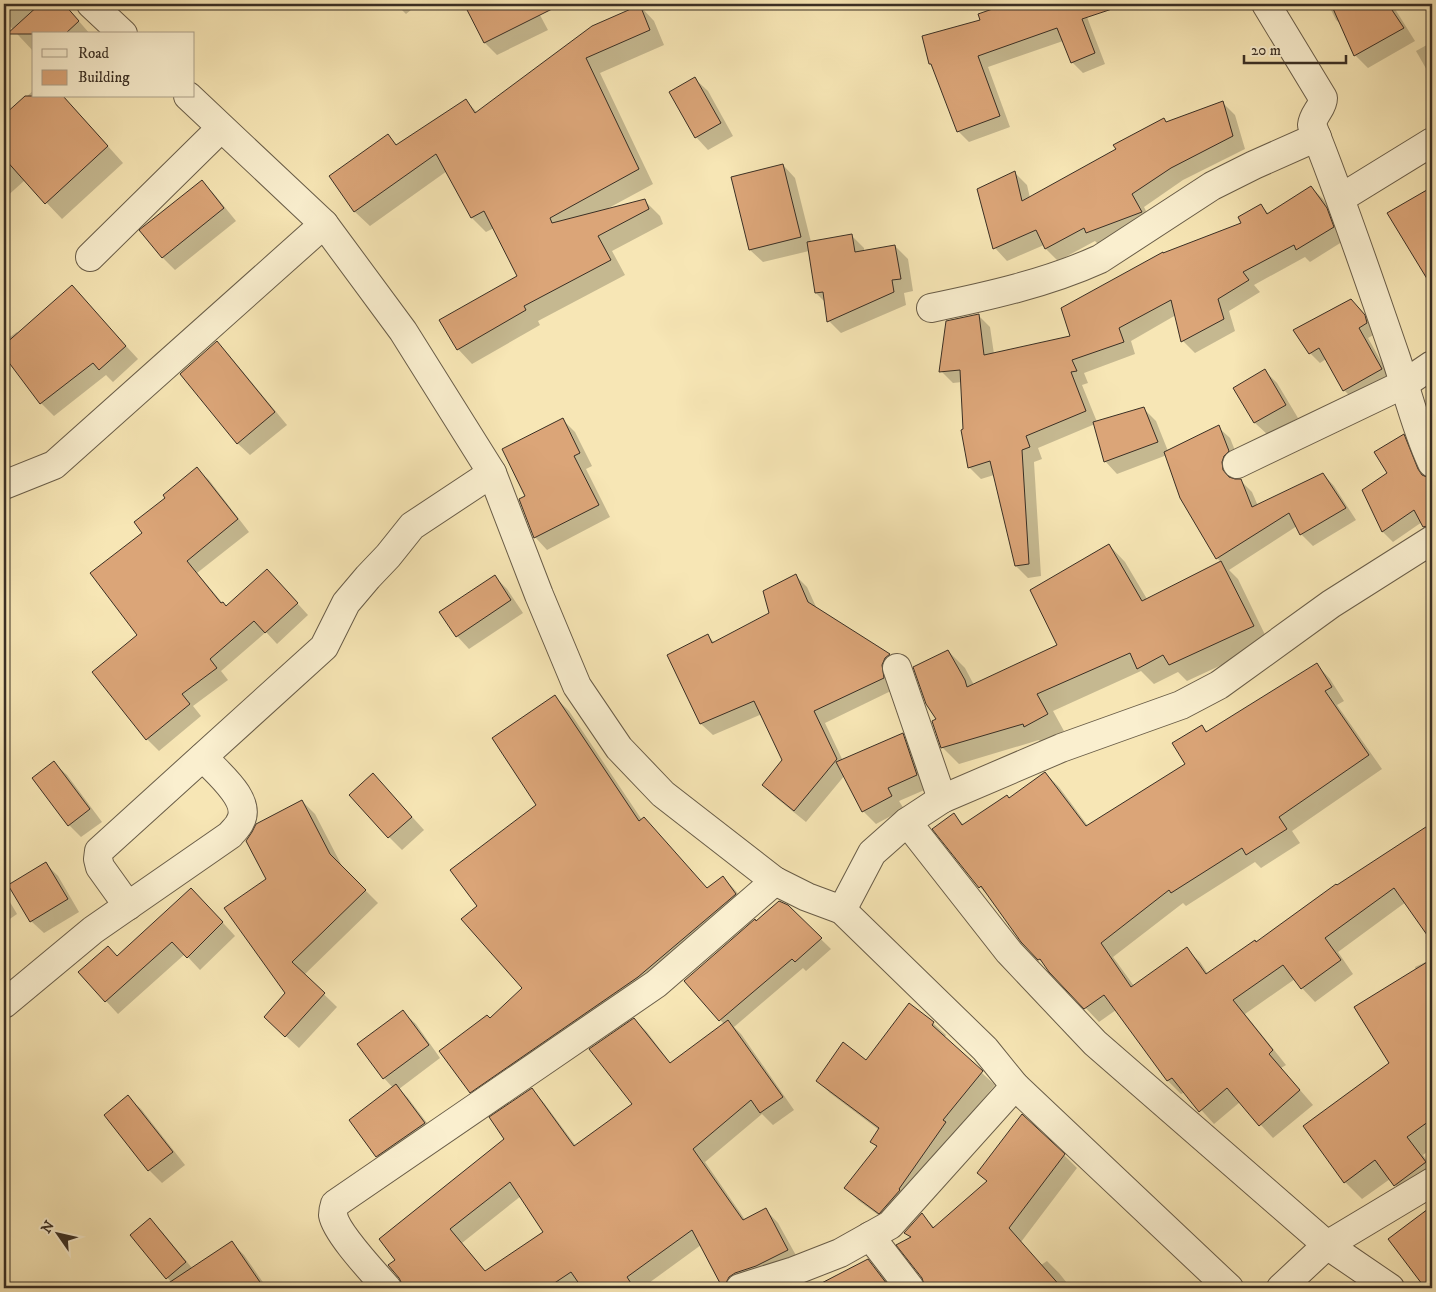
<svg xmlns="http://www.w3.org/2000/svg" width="1436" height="1292" font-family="'IM FELL DW Pica',serif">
<rect width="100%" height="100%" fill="#f7e6b5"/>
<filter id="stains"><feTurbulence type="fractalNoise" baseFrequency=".004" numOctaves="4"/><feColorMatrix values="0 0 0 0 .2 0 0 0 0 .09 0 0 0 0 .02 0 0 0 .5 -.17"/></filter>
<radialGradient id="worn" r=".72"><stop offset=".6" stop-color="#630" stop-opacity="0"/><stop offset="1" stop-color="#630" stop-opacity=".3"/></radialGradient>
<g fill="#0003" fill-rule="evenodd">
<path d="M4,4H64L90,34H34V52L6,22L4,23Z"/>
<path d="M396,4H418L406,14Z"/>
<path d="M466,4H534L548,30L497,55L485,43Z"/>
<path d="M984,4H1082L1105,64L1083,73L1072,62L1063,41L988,67L1010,127L969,142L958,131L934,67L930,63L981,21L987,12Z"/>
<path d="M1328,4H1404L1395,9L1415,41L1368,68L1355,55L1343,26L1336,20Z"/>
<path d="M640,6L654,21L664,45L600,73L653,184L605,210L645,201L660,216L663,224L612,251L625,275L538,321L540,325L472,364L458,349L519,276L494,228L486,232L472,218L447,171L370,226L355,212L331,177L388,136L398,146L466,101L477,112Z"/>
<path d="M1432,42V79L1416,51Z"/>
<path d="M695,79L708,91L733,136L708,150L696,137Z"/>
<path d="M34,90V96H63L123,163L62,219L25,180L4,199V117Z"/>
<path d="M1222,102L1235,115L1245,149L1183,180L1144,207L1153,225L1099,245L1095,241L1058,261L1046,249L1044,245L1007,261L995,248L1015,173L1027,185L1030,198L1166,123Z"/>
<path d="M783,165L795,178L811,242L851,235L864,248V251L895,246L908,259L913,291L904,293L906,305L841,333L829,321L826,303L816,293L809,251L763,262L750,250Z"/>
<path d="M202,182L214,194L236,221L175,270L163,258L141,231Z"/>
<path d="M1311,187L1323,199L1339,222L1345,240L1310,262L1305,257L1254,285L1260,292L1229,311L1235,331L1195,353L1183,341L1176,315L1131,341L1135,354L1084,373L1088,383L1082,385L1097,422L1144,409L1156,421L1168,451L1218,427L1230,438L1240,463L1233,475V480H1240L1252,492L1258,506L1323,474L1334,486L1356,520L1313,546L1301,534L1297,526L1229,570L1238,579L1269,643L1187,681L1178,672L1154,684L1141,671L1053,711L1064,731L1041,743L1039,740L959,764L942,747L938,720L948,651L965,668L974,685L1059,646L1109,545L1125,562L1147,599L1221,562L1217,558L1181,497L1167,455L1117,474L1105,461L1095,424L1038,448L1042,459L1034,462L1041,576L1028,578L1016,566L994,475L981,479L969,467L965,430L962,382L953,383L941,371L978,315L990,327L994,354L1072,337L1242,223L1261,206L1269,214Z"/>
<path d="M1425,192L1432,199V282L1425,272Z"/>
<path d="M72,287L138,359L113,382L106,375L54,416L41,403L4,354V341L17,332L19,334Z"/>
<path d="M1351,300L1374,327L1377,333L1368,338L1391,379L1354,400L1344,390L1326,359L1320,363L1310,353Z"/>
<path d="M217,342L229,355L287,425L250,455L237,443Z"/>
<path d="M1265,371L1277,383L1298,418L1268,435L1255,423L1235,388Z"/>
<path d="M562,419L575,432L592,466L586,469L610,517L547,550L535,537L527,496Z"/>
<path d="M1403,436L1414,446L1427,478L1432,481V534L1424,526L1422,522L1393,542L1383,532L1364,490L1388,473Z"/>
<path d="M197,469L209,480L249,532L197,573L226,607L278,582L308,615L277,644L266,632L221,671L228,680L193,706L201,716L159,751L147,739L139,636L144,533L167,498Z"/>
<path d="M494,576L507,589L523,613L469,649L457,636Z"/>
<path d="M796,576L807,587L817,609L890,655L901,667L895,689L825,723L843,761L903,735L915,747L929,788L899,801L904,809L876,824L863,811L845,775L806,822L775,797L763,785L784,761L762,714L713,735L701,724L668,656L708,636L715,643L771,614Z"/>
<path d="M1317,665L1330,679L1344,701L1337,705L1382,769L1292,831L1300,843L1261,868L1255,862L1186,906L1183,903L1113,957L1134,986L1186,949L1200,962L1208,974L1256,944L1424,830L1432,839V939L1406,902L1338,952L1353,974L1315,1002L1302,988L1295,979L1245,1014L1286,1065L1281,1068L1313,1105L1273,1138L1240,1102L1214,1124L1185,1092L1181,1094L1168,1081L1116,1010L1099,1022L1022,941L993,901L980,887L934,829L954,815L964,825L1010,800L1045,773L1059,787L1088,826L1186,764L1201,726L1208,732Z"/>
<path d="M555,697L569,711L642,820L707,889L723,877L736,891L749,908L485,1106L471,1092L490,1019L524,988L479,907L538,805Z"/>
<path d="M54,763L67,775L102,822L81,837L69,825Z"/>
<path d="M386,788L424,830L402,850L389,837Z"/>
<path d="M302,801L315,814L343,868L378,903L304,975L337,1007L299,1048L278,1029L287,993L267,879Z"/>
<path d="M46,864L58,876L79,912L44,933L31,921Z"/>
<path d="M4,892L17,914L4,923Z"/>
<path d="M204,902L235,936L200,970L185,954L118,1014L106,1001L118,957Z"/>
<path d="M787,906L831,949L806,971L803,968L734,1027L741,1034L794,1110L773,1125L762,1114L705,1162L746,1221L766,1210L778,1223L803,1268L744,1288H724L701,1245L642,1288H584L582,1286L578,1288H403L397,1260L506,1139L531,1090L544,1103L576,1146L633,1104L634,1019L647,1032L671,1064L724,1024L685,981L756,922ZM521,1196L545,1232L486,1272L462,1243Z"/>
<path d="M1432,959V1031L1388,1052L1416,970L1415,967Z"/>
<path d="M403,1012L416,1024L440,1058L399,1089L408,1098L437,1136L389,1169L377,1156L393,1088L384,1078Z"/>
<path d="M933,1023L946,1035L944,1038L995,1085L955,1133L892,1225L859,1201L846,1188L877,1147L871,1141L879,1130L830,1093L817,1080L867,1062Z"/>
<path d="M1423,1070L1432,1084V1148L1423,1155L1432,1167V1188L1412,1203L1390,1179L1362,1199L1345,1182Z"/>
<path d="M128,1097L141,1109L185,1165L162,1183L149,1170L106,1115Z"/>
<path d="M1064,1155L1077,1168L1021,1242L1041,1265L1047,1261L1059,1273L1071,1288H926L927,1285L912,1238L906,1233L922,1215L935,1228L988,1182L979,1173Z"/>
<path d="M1425,1212L1432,1219V1288H1427L1390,1239Z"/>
<path d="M150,1220L163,1233L192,1268L231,1242L244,1255L267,1288H176L132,1235Z"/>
<path d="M868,1261L881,1274L892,1288H815Z"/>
<path d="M805,1285L809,1288H794Z"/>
</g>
<g fill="#dba578" stroke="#3a2f24" fill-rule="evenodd">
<path d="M40,4H64L79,21L65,34H7Z"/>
<path d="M464,4H562L484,43Z"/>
<path d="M1007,4H1114L1115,8L1082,19L1095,53L1071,63L1057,28L978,56L1000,116L957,132L931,64H929L922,36L980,20L978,14Z"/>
<path d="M1331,4H1388L1404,28L1354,56Z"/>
<path d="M640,5L650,30L586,58L639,169L550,218L552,223L645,199L649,209L598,236L611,260L524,306L526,310L457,350L439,320L517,276L484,211L471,218L436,154L354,212L329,176L388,134L396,145L466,99L475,113L592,26Z"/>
<path d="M695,77L721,123L695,138L669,92Z"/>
<path d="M25,96H63L108,146L45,204L4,158V115Z"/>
<path d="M1223,101L1233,136L1171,168L1132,194L1142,212L1086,233L1084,228L1045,249L1036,230L993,249L977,189L1015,171L1022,201L1116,149L1113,145L1164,118L1166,122Z"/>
<path d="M783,164L801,237L749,250L731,177Z"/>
<path d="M202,180L224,208L162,258L139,230Z"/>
<path d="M1311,186L1327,208L1334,227L1296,250L1294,245L1243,272L1249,280L1218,299L1224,319L1181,342L1171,300L1119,328L1124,342L1072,360L1077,371L1071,372L1086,411L1026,436L1030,447L1022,450L1029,564L1015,566L990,461L968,468L961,430L963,429L960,370L939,372L946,321L979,314L984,355L1070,336L1061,308L1163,252V253L1241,223L1238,217L1261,204L1267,214Z"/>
<path d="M1432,187V287L1387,213Z"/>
<path d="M852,234L855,252L895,245L901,279L892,280L894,292L827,322L823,292L815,293L807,242Z"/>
<path d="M72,285L126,346L99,370L93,363L40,404L4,356V345Z"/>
<path d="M1351,299L1365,315L1367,323L1359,328L1382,369L1343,391L1319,348L1309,354L1293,330Z"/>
<path d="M217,341L275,412L237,444L180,374Z"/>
<path d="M1265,369L1286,405L1254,423L1233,388Z"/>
<path d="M1144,407L1158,442L1104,462L1093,422Z"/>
<path d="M563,418L580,453L574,456L599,505L534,538L519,499L525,496L502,449Z"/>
<path d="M1219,425L1229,451L1224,456L1222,462L1223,470L1229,477L1235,479H1241L1252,507L1323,473L1346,508L1300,535L1289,513L1216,559L1180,498L1164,452Z"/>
<path d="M1404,434L1418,469L1422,475L1429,478L1432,484V525L1423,527L1414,510L1382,532L1362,490L1387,473L1374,452Z"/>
<path d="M197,467L238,519L187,561L221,603L223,602L226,606L267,569L298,603L265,633L254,621L210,659L217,668L182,694L190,704L146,740L92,672L137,635L90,573L142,533L134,522L165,498L163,495Z"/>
<path d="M1109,544L1142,601L1221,561L1254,626L1169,665L1163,655L1137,669L1130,653L1037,694L1048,714L1024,727L1023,724L941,748L932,721L936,719L926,704L913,667L948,650L965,680L967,687L1057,645L1030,590Z"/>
<path d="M796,574L808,602L890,654L885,658L882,665L884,678L814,711L837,759L794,811L762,785L782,760L754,701L700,724L667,655L708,634L712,643L769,613L763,591Z"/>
<path d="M495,575L511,600L456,637L439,612Z"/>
<path d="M1317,663L1332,687L1325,691L1369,755L1279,817L1287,829L1246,855L1242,848L1171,893L1169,890L1101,943L1131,987L1187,947L1206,974L1255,940L1256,942L1336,884L1337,885L1432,823V942L1394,888L1325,938L1341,960L1301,989L1283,965L1233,1000L1273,1050L1269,1054L1300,1090L1259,1126L1227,1088L1199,1112L1172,1078L1167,1081L1104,995L1084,1009L1049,972L1040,959L1038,960L1021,942L981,886L979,888L932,829L954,813L962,825L1007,795L1009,798L1045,772L1086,826L1185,764L1172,743L1202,725L1206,732Z"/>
<path d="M555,695L639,821L644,817L707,888L723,876L736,894L638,977L470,1093L439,1051L487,1015L490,1018L522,988L461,919L477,906L450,870L536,805L492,738Z"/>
<path d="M903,733L917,775L888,788L892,796L862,812L836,762Z"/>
<path d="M54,761L90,809L68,826L32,778Z"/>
<path d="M373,773L412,817L388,838L349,795Z"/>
<path d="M302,800L330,854L366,890L292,962L325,993L285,1037L264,1017L285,993L224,908L266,879L246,841L252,832L256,824Z"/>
<path d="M46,862L68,899L30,922L8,885Z"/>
<path d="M191,888L223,922L187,958L172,942L105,1002L78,972L108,946L117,956Z"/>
<path d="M779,901L788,905L822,938L795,962L792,959L719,1021L684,981L755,919L756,921Z"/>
<path d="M1432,959V1119L1407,1137L1426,1162L1394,1186L1375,1160L1344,1183L1303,1126L1389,1063L1354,1007Z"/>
<path d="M909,1003L934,1022L932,1025L983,1071L943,1120L946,1122L899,1189L900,1190L879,1214L844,1188L877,1146L870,1142L879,1128L816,1081L843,1042L866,1060Z"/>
<path d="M403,1010L429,1045L383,1079L357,1044Z"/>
<path d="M634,1018L670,1063L728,1020L783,1097L760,1113L751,1100L693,1149L743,1220L766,1208L788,1250L756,1266L735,1273L729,1277L726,1283L721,1285L692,1230L627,1277L634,1288H582L571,1272L547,1288H402V1284L399,1278L388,1265L395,1260L379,1239L504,1139L489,1117L532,1088L574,1146L632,1104L589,1049ZM510,1182L543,1232L485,1271L450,1229Z"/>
<path d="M396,1084L425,1123L376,1157L349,1120Z"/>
<path d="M128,1095L173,1152L148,1171L104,1115Z"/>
<path d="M1022,1114L1065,1154L1009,1228L1062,1288H925L922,1278L896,1245L911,1237L904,1233L922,1213L933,1228L987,1181L977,1173Z"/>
<path d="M1432,1206V1288H1425L1388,1239Z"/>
<path d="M150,1218L186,1262L166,1279L130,1235Z"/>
<path d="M232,1241L264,1288H161Z"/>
<path d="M868,1259L890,1288H812Z"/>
</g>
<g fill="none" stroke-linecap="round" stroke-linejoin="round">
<defs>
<g id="minor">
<path d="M91,4L123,34"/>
<path d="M1266,4L1323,98C1323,108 1313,114 1312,125C1343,202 1369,280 1396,358C1408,394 1416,429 1432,463"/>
<path d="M188,96L324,224L403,331L492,473L539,595L577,686L619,748L663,794L775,881L807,897L842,910L985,1049L1015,1086L1229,1288"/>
<path d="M1341,198L1432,142"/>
<path d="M90,257L221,128"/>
<path d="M931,308C989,296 1047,283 1100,259L1212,186L1254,165L1317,137"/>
<path d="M1237,464L1404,384L1432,365"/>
<path d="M4,485L54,465L324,224"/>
<path d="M897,668L942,799"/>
<path d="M907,822L1009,952L1095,1043L1327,1245L1390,1288"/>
<path d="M128,906L100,867L98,859L99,851L324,647L346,603L368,577L388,556L412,526L492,473"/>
<path d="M842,910L872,853L907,822L942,799L1061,748L1181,705L1219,685L1331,604L1432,540"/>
<path d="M4,1004L93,930L230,835C233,831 238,827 240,822C253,800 216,772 203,757"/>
<path d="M870,1236L910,1288"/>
<path d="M387,1288C374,1273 336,1233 333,1215C333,1212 334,1207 335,1204L656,984L775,881"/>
<path d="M740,1288L794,1271L840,1253L890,1225L1015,1086"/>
<path d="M1281,1288L1327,1245L1432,1182"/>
</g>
</defs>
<use href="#minor" stroke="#695d48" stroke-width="30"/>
<use href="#minor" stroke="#faefcf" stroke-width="28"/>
</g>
<rect width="1436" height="1292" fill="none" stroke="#f7e6b5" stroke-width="20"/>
<rect x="5" y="5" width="1426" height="1282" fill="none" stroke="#3a2f24" stroke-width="2.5"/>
<rect x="10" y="10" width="1416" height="1272" fill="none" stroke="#3a2f24"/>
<rect x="32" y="32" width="162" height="65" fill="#faefcf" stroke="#ada28b"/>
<rect x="42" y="49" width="25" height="8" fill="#faefcf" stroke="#ada28b"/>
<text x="78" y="58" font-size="15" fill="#3a2f24">Road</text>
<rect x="42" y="70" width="25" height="15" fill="#dba578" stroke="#ada28b"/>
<text x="78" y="82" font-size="15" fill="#3a2f24">Building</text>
<g transform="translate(58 1234) rotate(304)" stroke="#faefcf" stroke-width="4" paint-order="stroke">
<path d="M0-4L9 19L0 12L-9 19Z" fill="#3a2f24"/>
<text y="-8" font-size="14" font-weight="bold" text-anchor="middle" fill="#3a2f24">N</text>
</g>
<path d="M1244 55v8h102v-8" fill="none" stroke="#3a2f24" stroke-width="2.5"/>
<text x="1251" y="55" font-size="15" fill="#3a2f24" stroke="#faefcf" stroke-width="4" paint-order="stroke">20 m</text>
<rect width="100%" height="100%" filter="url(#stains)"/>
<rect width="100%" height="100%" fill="url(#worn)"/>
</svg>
